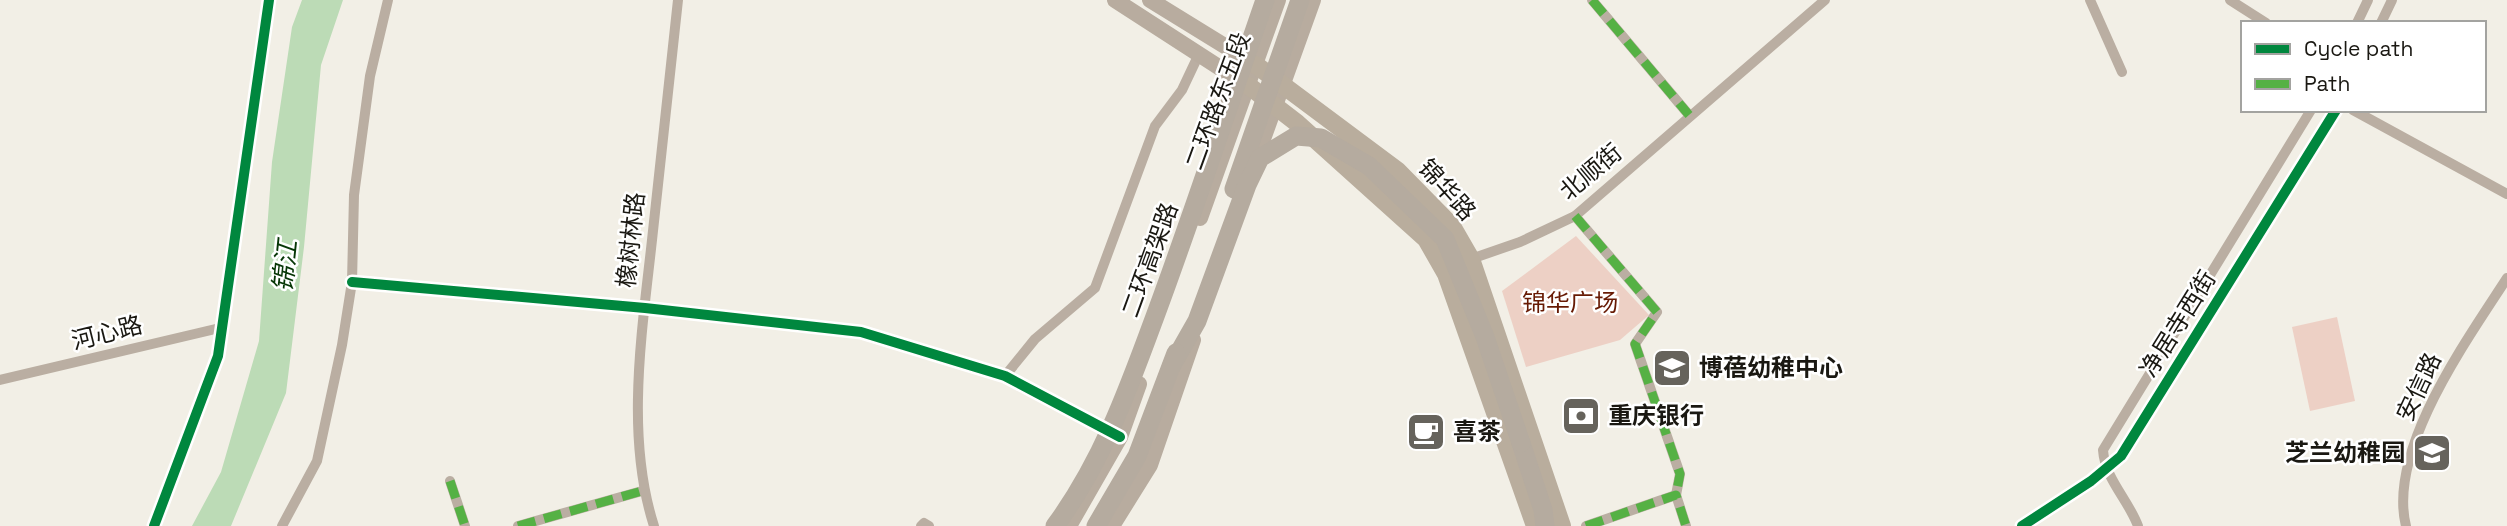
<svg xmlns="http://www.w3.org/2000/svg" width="2507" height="526" font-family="'Space Grotesk','Noto Sans SC',sans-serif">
<rect width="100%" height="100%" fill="#f2efe6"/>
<g fill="#edd0c5">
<path d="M1576,236L1649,315L1620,340L1526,367L1502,291Z"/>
<path d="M2337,317L2355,401L2310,411L2292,327Z"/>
</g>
<path fill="#bcdbb6" d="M302,0H343L321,65L304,247L286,393L231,526H192L221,472L259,341L272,162L292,27Z"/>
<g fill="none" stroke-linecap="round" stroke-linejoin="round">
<g stroke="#baaea2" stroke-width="10">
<path d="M1592,0L1689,115"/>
<path d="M2090,0L2122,72"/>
<path d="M2230,0L2266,23"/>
<path d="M2357,23L2368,0"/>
<path d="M2381,23L2392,0"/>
<path d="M2353,110L2507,194"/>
<path d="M1575,216L1657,312L1635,344L1680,474L1676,495"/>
<path d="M1471,259L1520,242L1575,216L1825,0"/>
<path d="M352,282L645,308L861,332L1005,376L1111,432"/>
<path d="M1005,376L1035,339L1095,288L1155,126L1182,90L1199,54"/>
<path d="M0,380L224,327"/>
<path d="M450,481L465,526"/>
<path d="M154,526L218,356L269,0"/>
<path d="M282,526L317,461L342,345L352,282L354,195L370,76L388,0"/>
<path d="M518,526L642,491"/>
<path d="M654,526C625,436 642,332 652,240C661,160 669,80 678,0"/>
<path d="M921,526L924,523L929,526"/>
<path d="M1586,526L1676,495L1686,526"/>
<path d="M2022,526L2091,481L2121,456L2336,110"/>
<path d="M2138,526C2128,499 2105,479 2103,450L2311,110"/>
<path d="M2406,526C2387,450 2467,340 2507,278"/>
</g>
<g stroke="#b8ac9f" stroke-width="16">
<path d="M1115,0L1248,86"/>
<path d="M1150,0L1254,64"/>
<path d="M1253,167L1313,0"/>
<path d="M1200,218L1278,0"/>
<path d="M1069,526L1120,437L1139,384"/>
<path d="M1112,526L1150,465L1193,340"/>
</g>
<g stroke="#b9ad9d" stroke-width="18">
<path d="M1256,65L1398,171L1452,226L1471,259L1562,526"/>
<path d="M1249,86L1297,123L1426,239L1446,274L1535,526"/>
</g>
<path stroke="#b5ab9f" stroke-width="19" d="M1521,443L1543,510L1545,526"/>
<g stroke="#b5ab9f" stroke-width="19">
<path d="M1234,189L1300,0"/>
<path d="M1172,365L1197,321L1247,185L1260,158L1296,136L1321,138L1369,166L1445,239L1485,337L1521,443"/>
<path d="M1055,526C1103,461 1129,387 1157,311C1195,208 1229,104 1265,0"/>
<path d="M1096,526L1137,456L1176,353"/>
</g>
<g stroke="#55b144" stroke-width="9" stroke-dasharray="18 9" stroke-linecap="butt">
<path d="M1592,0L1689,115"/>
<path d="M1575,216L1657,312L1635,344L1680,474L1676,495"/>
<path d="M450,481L465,526"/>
<path d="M518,526L642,491"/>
<path d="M1586,526L1676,495L1686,526"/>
</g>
<defs>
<g id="cycleway">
<path d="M352,282L645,308L861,332L1005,376L1120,437"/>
<path d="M154,526L218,356L269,0"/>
<path d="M2022,526L2091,481L2121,456L2336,110"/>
</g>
</defs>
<use href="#cycleway" stroke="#fff" stroke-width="15"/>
<use href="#cycleway" stroke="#00873e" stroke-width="10"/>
</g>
<defs>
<symbol id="school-square" viewBox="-11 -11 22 22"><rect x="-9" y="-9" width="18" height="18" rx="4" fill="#66635c" stroke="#fff"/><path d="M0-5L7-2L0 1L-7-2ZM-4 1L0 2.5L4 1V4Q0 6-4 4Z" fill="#fff"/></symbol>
<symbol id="bank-square" viewBox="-11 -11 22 22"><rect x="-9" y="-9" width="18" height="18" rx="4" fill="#66635c" stroke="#fff"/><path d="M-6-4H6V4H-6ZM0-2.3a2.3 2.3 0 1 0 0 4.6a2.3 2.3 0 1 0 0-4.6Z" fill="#fff"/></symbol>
<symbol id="cafe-square" viewBox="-11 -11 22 22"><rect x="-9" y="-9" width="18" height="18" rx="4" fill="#66635c" stroke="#fff"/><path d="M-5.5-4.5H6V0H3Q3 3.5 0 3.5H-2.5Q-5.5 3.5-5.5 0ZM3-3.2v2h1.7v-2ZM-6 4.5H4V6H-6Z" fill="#fff"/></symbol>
</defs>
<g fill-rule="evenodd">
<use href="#school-square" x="1650" y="346" width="44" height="44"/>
<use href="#bank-square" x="1559" y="394" width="44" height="44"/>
<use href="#cafe-square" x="1404" y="410" width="44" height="44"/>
<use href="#school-square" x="2410" y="431" width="44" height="44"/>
</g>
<g text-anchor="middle" stroke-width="5" stroke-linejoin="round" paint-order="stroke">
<g font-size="24" fill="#1a1812" stroke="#fff">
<text transform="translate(1218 101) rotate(-70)" y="8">二环路东五段</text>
<text transform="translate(1591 172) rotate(-40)" y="8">北顺街</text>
<text transform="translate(1447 190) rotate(48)" y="8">锦华路</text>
<text transform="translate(631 240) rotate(-84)" y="8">橡树林路</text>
<text transform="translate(1150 260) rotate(-70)" y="8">二环高架路</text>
<text transform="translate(2178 324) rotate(-58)" y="8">净居寺西街</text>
<text transform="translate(107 333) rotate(-14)" y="8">河心路</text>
<text transform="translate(2419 387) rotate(-65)" y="8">安信路</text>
</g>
<g font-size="24" fill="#671a04" stroke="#fff">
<text x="1570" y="311">锦华广场</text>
</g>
<g font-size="24" font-weight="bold" fill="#1a1812" stroke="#fff" text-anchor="start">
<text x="1699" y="376">博蓓幼稚中心</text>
<text x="1608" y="424">重庆银行</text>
<text x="1453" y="440">喜茶</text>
<text x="2405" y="461" text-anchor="end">芝兰幼稚园</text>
</g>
<g font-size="26" font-style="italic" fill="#063606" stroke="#fff">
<text transform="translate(285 266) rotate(-84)" y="9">锦江</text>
</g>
</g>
<rect x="2241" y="21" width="245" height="91" fill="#ffffff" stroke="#a3a3a0" stroke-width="2"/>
<rect x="2255" y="44" width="35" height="10" fill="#00873e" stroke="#a3a3a0" stroke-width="2"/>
<text x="2304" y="56" font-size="21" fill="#1a1812">Cycle path</text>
<rect x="2255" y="79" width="35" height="10" fill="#55b144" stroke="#a3a3a0" stroke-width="2"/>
<text x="2304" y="91" font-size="21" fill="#1a1812">Path</text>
</svg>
